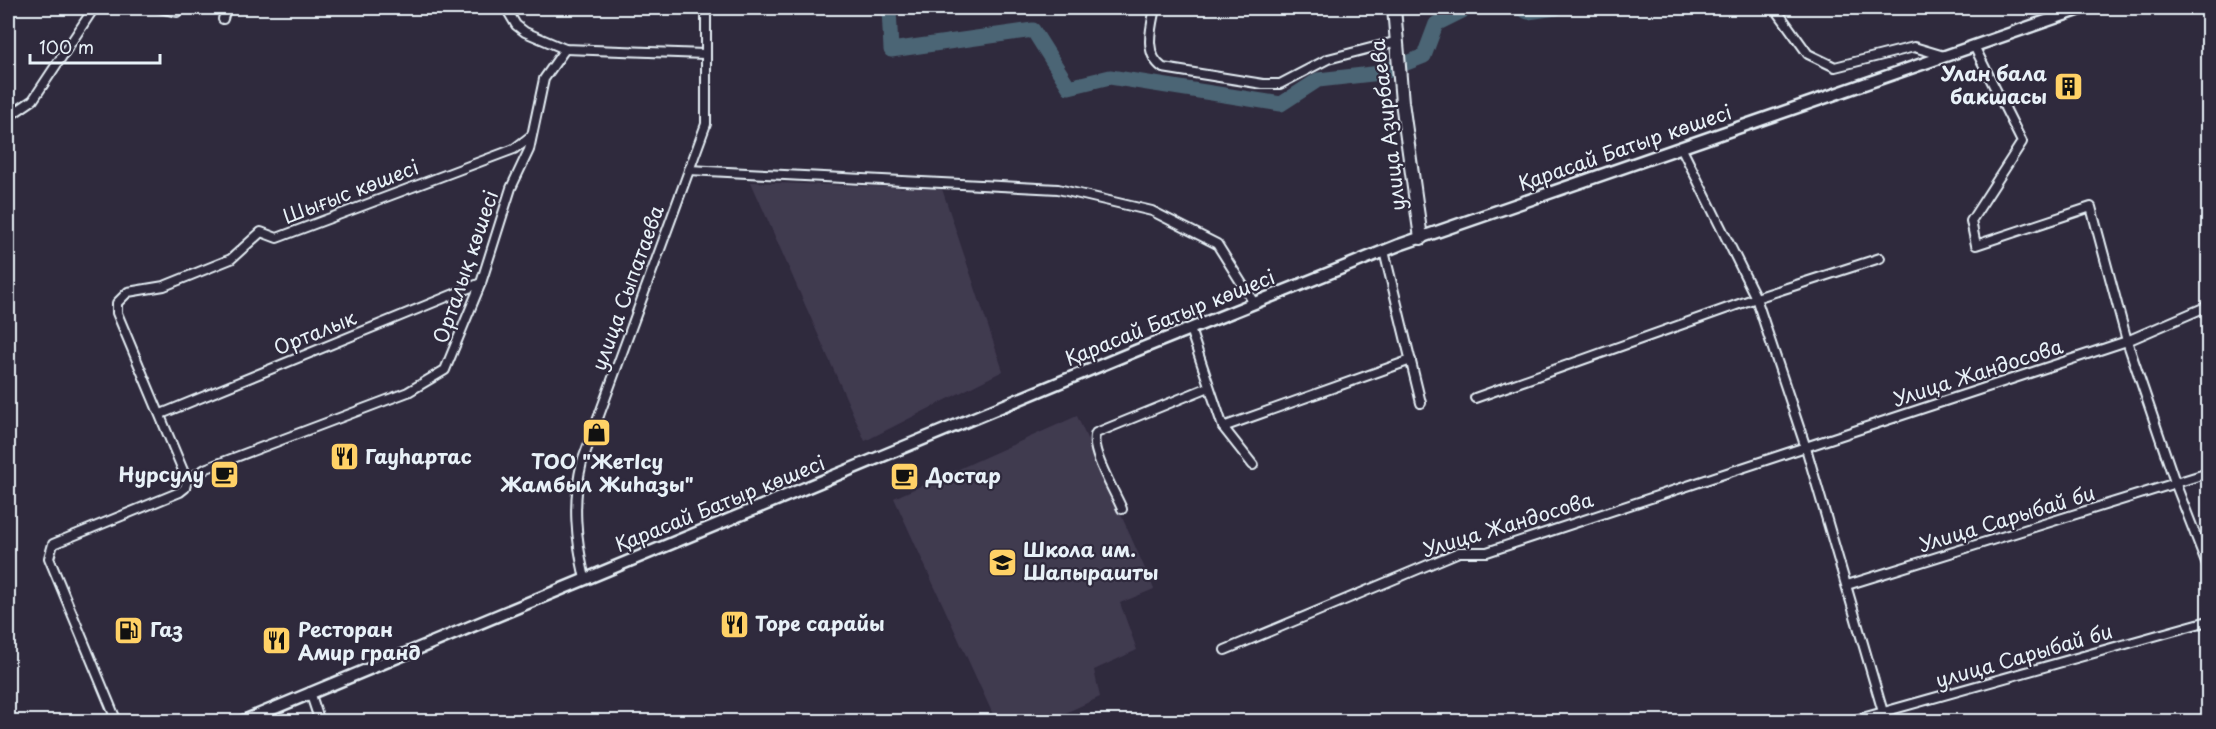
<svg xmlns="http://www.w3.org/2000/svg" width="2216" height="729" font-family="'Playpen Sans',sans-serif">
<rect width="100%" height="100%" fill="#2f2a3d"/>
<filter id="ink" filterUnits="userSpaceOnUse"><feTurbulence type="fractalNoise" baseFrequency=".0167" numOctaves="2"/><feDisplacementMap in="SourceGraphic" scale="12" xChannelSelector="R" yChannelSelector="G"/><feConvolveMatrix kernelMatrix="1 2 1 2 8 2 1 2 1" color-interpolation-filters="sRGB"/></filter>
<g filter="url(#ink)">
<g fill="#413a50">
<path d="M751,182L942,189L1003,371L865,441Z"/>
<path d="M1077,416L1154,589L1120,603L1137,650L1094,670L1100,697L1048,721H996L894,498Z"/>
</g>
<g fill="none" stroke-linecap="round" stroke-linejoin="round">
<g stroke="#4c6575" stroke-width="15">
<path d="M889,8L891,50L1033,30L1069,87L1110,77L1281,104L1318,80L1381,73L1424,56L1436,24L1468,8"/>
<path d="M1519,8L1528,12L1556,8"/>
</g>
<defs>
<g id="street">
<path d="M159,8L177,12"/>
<path d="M506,8L516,25L525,32L565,49L705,54"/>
<path d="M1155,8C1151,28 1143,54 1163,68L1263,84H1280L1328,59L1398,41"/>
<path d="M1775,8L1808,54L1835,67L1914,47L1944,56"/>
<path d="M223,19L226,8"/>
<path d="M1974,46L2022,142L1971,221L1976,245L2091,207L2127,341L2176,485L2208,567"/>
<path d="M8,117L33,100L94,8"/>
<path d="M1681,147L1756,298L1806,448L1883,712L1876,722"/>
<path d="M689,170L1058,189L1152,211L1217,244L1254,303"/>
<path d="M1384,251L1421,403"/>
<path d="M1190,329L1223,427L1253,465"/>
<path d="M1475,398L1756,298L1880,258"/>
<path d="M161,414L481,283"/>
<path d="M1223,427L1411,360"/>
<path d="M187,480L207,468L408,392L445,370L481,283L511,188L529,150L544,79L565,49"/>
<path d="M1122,509C1115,492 1088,448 1096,433L1209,387"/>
<path d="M585,579C576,539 572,502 582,462L706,124V8"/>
<path d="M1847,585L2208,473"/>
<path d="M1225,650L1459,552H1487L2127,341L2208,306"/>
<path d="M310,692L320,722"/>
<path d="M117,722L49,558L53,544L180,492L185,488L187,480L117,313V303L128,292L164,286L231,259L261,232L277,238L514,149L531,136"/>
<path d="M1848,722L2208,621"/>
</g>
<path id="secondary" d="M241,722L1145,347L1399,245L2084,8"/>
<path id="primary" d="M1394,8L1402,102L1421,238"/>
</defs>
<use href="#street" stroke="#e8f1f8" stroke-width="12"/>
<use href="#secondary" stroke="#e8f1f8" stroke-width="15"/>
<use href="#primary" stroke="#e8f1f8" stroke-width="16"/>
<use href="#street" stroke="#2f2a3d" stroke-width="8"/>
<use href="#secondary" stroke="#2f2a3d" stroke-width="10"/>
<use href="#primary" stroke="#2f2a3d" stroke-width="12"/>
</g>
</g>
<defs>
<symbol id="building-square" viewBox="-11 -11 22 22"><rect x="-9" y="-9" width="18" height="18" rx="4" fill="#ffd166" stroke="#2f2a3d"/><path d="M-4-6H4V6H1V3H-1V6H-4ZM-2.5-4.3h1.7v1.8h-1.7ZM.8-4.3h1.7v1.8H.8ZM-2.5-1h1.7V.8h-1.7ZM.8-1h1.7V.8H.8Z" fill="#111"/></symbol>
<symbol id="shop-square" viewBox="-11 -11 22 22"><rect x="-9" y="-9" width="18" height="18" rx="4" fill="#ffd166" stroke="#2f2a3d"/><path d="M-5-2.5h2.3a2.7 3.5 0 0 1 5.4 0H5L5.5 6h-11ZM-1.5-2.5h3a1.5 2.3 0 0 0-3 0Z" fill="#111"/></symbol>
<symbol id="restaurant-square" viewBox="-11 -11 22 22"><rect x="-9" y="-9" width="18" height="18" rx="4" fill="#ffd166" stroke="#2f2a3d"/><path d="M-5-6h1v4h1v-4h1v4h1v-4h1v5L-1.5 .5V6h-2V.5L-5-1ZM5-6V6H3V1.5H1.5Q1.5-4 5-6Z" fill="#111"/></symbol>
<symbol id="cafe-square" viewBox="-11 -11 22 22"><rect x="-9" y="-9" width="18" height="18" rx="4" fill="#ffd166" stroke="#2f2a3d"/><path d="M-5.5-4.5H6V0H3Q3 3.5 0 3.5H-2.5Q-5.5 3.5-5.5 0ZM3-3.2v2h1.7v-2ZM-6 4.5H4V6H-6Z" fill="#111"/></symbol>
<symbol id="school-square" viewBox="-11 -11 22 22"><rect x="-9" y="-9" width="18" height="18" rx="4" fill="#ffd166" stroke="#2f2a3d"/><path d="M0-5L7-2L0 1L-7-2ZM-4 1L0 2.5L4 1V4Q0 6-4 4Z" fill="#111"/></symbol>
<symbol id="fuel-square" viewBox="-11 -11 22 22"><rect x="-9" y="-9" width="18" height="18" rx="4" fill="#ffd166" stroke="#2f2a3d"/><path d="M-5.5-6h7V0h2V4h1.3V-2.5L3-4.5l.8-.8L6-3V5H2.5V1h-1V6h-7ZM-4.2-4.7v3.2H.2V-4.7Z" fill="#111"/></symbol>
</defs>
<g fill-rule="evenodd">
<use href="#building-square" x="2052" y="70" width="33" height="33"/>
<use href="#shop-square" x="580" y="416" width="33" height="33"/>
<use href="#restaurant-square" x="328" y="440" width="33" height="33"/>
<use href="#cafe-square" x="208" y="458" width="33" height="33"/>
<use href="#cafe-square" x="888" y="460" width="33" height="33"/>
<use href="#school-square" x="986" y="546" width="33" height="33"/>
<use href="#restaurant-square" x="718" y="608" width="33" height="33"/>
<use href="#fuel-square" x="112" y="614" width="33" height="33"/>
<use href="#restaurant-square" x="260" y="624" width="33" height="33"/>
</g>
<g text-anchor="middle" stroke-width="4.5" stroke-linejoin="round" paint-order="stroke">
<g font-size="20" font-weight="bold" fill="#e8f1f8" stroke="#2f2a3d" text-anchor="start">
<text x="2047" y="81" text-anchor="end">Улан бала<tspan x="2047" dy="23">бакшасы</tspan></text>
<text x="365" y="464">Гауhартас</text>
<text x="597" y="469" text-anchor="middle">ТОО "ЖетIсу<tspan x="597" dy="23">Жамбыл Жиhазы"</tspan></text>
<text x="204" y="482" text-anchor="end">Нурсулу</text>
<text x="926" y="483">Достар</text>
<text x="1023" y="557">Школа им.<tspan x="1023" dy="23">Шапырашты</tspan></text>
<text x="755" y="631">Торе сарайы</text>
<text x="150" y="637">Газ</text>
<text x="298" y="637">Ресторан<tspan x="298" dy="23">Амир гранд</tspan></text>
</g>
<g font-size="20" fill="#e8f1f8" stroke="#2f2a3d">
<text transform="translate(1388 125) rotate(-97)" y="7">улица Азирбаева</text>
<text transform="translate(1625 148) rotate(-19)" y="7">Қарасай Батыр көшесі</text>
<text transform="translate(351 192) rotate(-21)" y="7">Шығыс көшесі</text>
<text transform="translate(466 267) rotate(-71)" y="7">Орталық көшесі</text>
<text transform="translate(628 288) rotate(-70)" y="7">улица Сыпатаева</text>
<text transform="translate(1170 318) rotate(-22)" y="7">Қарасай Батыр көшесі</text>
<text transform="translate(315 333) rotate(-22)" y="7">Орталык</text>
<text transform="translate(1978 373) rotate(-18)" y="7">Улица Жандосова</text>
<text transform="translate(720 504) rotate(-22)" y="7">Қарасай Батыр көшесі</text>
<text transform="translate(2007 519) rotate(-17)" y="7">Улица Сарыбай би</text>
<text transform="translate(1508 525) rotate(-17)" y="7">Улица Жандосова</text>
<text transform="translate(2024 656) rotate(-16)" y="7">улица Сарыбай би</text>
</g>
</g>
<rect width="2216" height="729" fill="none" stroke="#2f2a3d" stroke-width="30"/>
<rect x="15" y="15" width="2186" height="699" fill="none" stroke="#e8f1f8" stroke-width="2" filter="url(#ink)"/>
<path d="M30 54v9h130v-9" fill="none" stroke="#e8f1f8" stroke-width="3"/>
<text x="39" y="54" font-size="18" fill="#e8f1f8" stroke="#2f2a3d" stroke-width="4.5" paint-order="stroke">100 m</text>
</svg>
